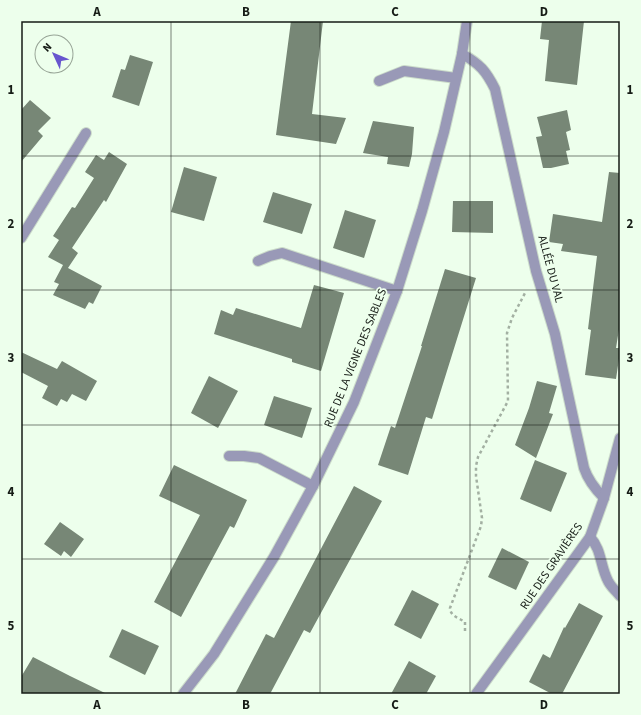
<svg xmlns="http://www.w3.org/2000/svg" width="641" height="715" font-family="'Source Sans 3',sans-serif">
<rect width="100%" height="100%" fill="#edffec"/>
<g fill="#778776">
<path d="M291,21H323L312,114L346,118L336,144L276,135Z"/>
<path d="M542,21H584L577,85L545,81L549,40L540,39Z"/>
<path d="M130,55L153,62L139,106L112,97L121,69L125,70Z"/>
<path d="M30,100L51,118L38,131L43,136L21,162V110Z"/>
<path d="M567,110L571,130L566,132L570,150L566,151L569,164L551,168H543L536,137L542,136L537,117Z"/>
<path d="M373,121L414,127L412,154L409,167L387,164L388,157L363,153Z"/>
<path d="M109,152L127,164L106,202L104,200L72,248L78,253L68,268L102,286L93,304L89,302L85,309L53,295L59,284L54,282L63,265L48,257L59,240L53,236L72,207L75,208L94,178L85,172L96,155L104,160Z"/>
<path d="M184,167L217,177L204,221L171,212Z"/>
<path d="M609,172L620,173V323L616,348H620V352L616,379L585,375L591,330L588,329L597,256L561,251L563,244L549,242L553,214L602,222Z"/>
<path d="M273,192L312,204L302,234L263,222Z"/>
<path d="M453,201H493V233L452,232Z"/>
<path d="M345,210L376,220L364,258L333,248Z"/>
<path d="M445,269L476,278L432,419L426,417L408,475L378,465L391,426L395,428L422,346H421Z"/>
<path d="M314,285L344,293L321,371L292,362V359L214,334L221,310L233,315L236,308L301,328Z"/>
<path d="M21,352L57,369L62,361L97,381L86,401L72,394L67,402L61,399L57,406L42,398L48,386L21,372Z"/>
<path d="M209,376L238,391L218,428L191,413Z"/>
<path d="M537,381L557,386L549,413L553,414L536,458L515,445L529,408Z"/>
<path d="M274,396L312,408L302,438L264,425Z"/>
<path d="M535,460L567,473L551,512L520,499Z"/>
<path d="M174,465L247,500L234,528L230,526L181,617L154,602L200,515L159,496Z"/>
<path d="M354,486L382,501L310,633L304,630L270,694H235L266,634L274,638Z"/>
<path d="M60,522L84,539L71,557L64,551L61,556L44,544Z"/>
<path d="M502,548L529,562L516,590L488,577Z"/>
<path d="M412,590L439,604L421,639L394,625Z"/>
<path d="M579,603L603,616L562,694H552L529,682L543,654L550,658L564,627L565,628Z"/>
<path d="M122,629L159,646L145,675L109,657Z"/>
<path d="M33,657L70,676L107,694H21V677Z"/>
<path d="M409,661L436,676L426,694H391Z"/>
</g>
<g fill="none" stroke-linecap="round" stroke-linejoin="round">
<defs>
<g id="lane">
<path d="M379,81L404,71L456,78"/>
<path d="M258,261L270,256L282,253L397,291"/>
<path d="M229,456H244L259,458L313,486"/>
</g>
<g id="street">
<path d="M462,54C480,64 486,71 495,89L536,271L555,334L584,468C588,480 595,489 604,498"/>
<path d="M21,238L86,133"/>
<path d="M590,537C602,550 600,566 608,581C611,587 616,591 620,596"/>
<path d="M183,694L214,654L274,557L313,486L354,402L397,291L422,211L444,132L462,54L467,21"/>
<path d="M476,694L590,537L604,498L620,438"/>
</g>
</defs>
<use href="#lane" stroke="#cbdbca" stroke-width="12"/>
<use href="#street" stroke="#cbdbca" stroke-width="12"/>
<path stroke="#a3b0a2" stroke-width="2.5" stroke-dasharray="3 3" stroke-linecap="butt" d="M465,631V622C459,618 450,616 450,608L481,526L482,518L476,476V466L478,457L508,401L507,333L512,318L525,293"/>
<use href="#lane" stroke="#9999b7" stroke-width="10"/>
<use href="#street" stroke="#9999b7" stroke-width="10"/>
</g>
<path fill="none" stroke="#161c16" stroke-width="1" stroke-opacity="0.55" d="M171,21V694M320,21V694M470,21V694M21,156H620M21,290H620M21,425H620M21,559H620"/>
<g text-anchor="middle" stroke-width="3.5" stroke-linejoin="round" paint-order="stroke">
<g font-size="12" fill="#161c16" stroke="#edffec">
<text transform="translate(551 269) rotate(75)" y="4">ALLÉE DU VAL</text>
<text transform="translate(355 358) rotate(-68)" y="4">RUE DE LA VIGNE DES SABLES</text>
<text transform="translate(551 566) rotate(-56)" y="4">RUE DES GRAVIÈRES</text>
</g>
</g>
<rect width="641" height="715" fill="none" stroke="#edffec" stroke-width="44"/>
<g transform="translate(54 54) rotate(314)"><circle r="19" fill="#edffec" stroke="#97a496"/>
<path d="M0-3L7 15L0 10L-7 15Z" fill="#6755ce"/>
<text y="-6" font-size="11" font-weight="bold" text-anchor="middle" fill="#161c16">N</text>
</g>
<rect x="22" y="22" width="597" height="671" fill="none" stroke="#161c16" stroke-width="1.5"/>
<g font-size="13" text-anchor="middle" font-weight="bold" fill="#161c16">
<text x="97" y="16">A</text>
<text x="246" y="16">B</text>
<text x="395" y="16">C</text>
<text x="544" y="16">D</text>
<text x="11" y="94">1</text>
<text x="630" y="94">1</text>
<text x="11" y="228">2</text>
<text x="630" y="228">2</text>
<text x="11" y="362">3</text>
<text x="630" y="362">3</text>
<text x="11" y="496">4</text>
<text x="630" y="496">4</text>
<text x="11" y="630">5</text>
<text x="630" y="630">5</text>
<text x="97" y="709">A</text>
<text x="246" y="709">B</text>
<text x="395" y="709">C</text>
<text x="544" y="709">D</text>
</g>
</svg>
